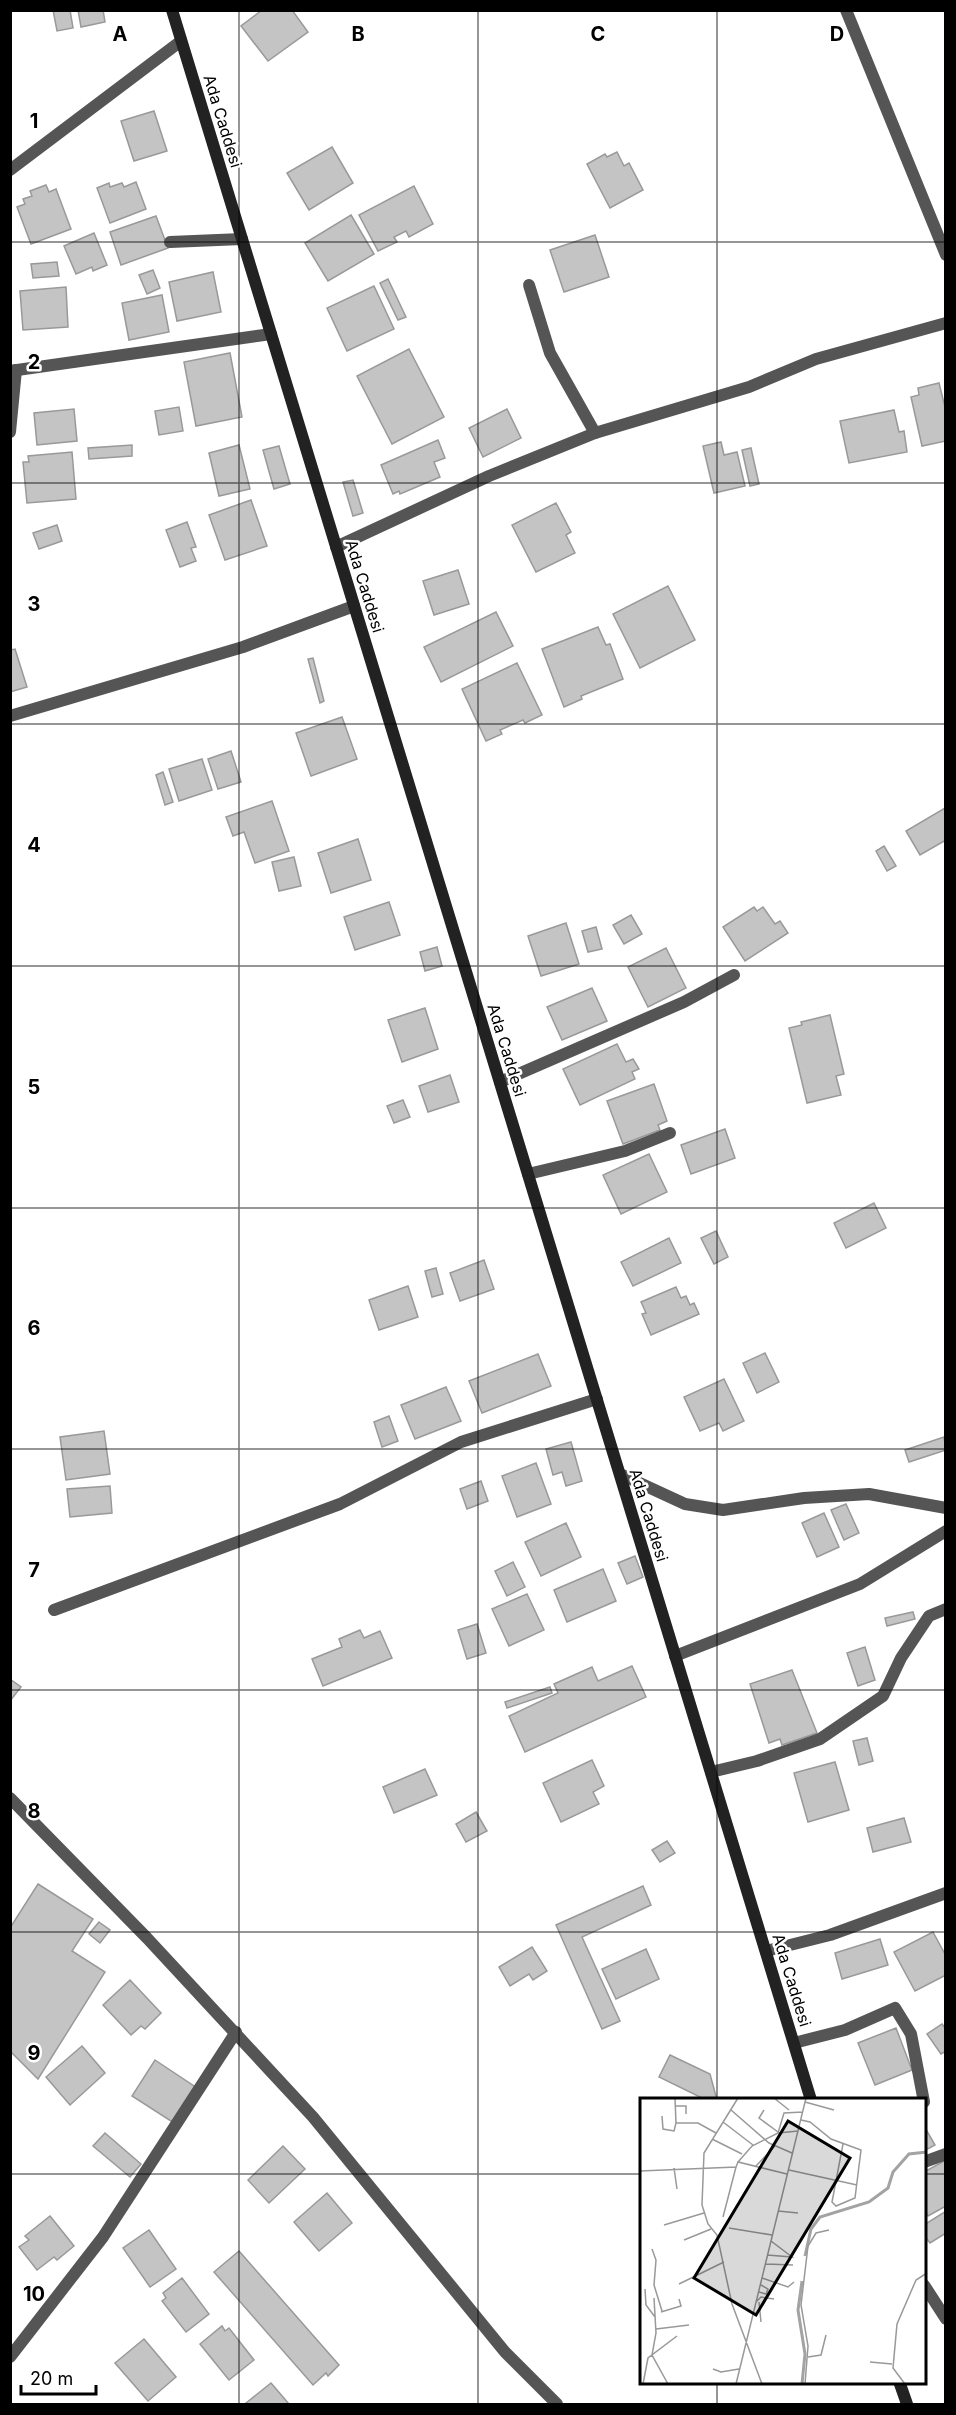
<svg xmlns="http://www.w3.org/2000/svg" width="956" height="2415" font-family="Inter,sans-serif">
<rect width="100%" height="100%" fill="#fff"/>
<g fill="#c4c4c4" stroke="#999" stroke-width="1.5">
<path d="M53,10H70L73,28L57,31Z"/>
<path d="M78,10H103L105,22L81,27Z"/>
<path d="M262,10H292L308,32L268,61L241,26Z"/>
<path d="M154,111L167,151L134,161L121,121Z"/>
<path d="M332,147L353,183L309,210L287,173Z"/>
<path d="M617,152L624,166L629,163L643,190L610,208L587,164L605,154L607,157Z"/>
<path d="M136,182L146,209L110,223L97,188L109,183L110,187L122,183L124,187Z"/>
<path d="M46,185L49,192L56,189L71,229L31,244L17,207L25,204L23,199L32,196L30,191Z"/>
<path d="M414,186L433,224L409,237L406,231L394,237L397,242L378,251L359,215Z"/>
<path d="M351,215L374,254L328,281L305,243Z"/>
<path d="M156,216L168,248L121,265L110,232Z"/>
<path d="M94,233L107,265L93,271L92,267L76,274L64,246Z"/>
<path d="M595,235L609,277L564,292L550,250Z"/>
<path d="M57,262L59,276L33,278L31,264Z"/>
<path d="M153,270L160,288L147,294L139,275Z"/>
<path d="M213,272L221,312L177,321L169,282Z"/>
<path d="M388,279L406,317L398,320L380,283Z"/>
<path d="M374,286L394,329L347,351L327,308Z"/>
<path d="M66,287L68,327L23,330L20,291Z"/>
<path d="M162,295L169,332L129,340L122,303Z"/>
<path d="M409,349L444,417L392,444L357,376Z"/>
<path d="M230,353L242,417L196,426L184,362Z"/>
<path d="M939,383L946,411V441L922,446L911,397L919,395L918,388Z"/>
<path d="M179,407L183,431L159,435L155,411Z"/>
<path d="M74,409L77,441L37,445L34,413Z"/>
<path d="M507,409L521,438L483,457L469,428Z"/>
<path d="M894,410L899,432L904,431L907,452L849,463L840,421Z"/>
<path d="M438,440L445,458L434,462L440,477L400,494L399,491L393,494L381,465Z"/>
<path d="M721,442L724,455L737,452L745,486L714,493L703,446Z"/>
<path d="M132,445V456L89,459L88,448Z"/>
<path d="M239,445L250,489L219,496L209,453Z"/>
<path d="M279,446L290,484L274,489L263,450Z"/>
<path d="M751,448L759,484L750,486L742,450Z"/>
<path d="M72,452L76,499L27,503L23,462H29L28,456Z"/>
<path d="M353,480L363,513L353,516L343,482Z"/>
<path d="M251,500L267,546L225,560L209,515Z"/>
<path d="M556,503L571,532L566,535L575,553L536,572L512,525Z"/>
<path d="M187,522L196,547L191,548L196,561L180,567L166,530Z"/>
<path d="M57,525L62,541L39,549L33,533Z"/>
<path d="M458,570L469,604L434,615L423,581Z"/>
<path d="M668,586L695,640L640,668L613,614Z"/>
<path d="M496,612L513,646L441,682L424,647Z"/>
<path d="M598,627L606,645L610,644L623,679L581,696L582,699L564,707L542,649Z"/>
<path d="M15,649L27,687L10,692V650Z"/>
<path d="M313,658L324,701L320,703L308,659Z"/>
<path d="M517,663L542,715L525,723L523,720L500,730L502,734L486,741L462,689Z"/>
<path d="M342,717L357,759L311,776L296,733Z"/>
<path d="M231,751L241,782L218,789L208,759Z"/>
<path d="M202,759L212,790L179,801L169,769Z"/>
<path d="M163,772L173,802L165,805L156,775Z"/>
<path d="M272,801L289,851L255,863L244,832L233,836L226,817Z"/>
<path d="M945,808L946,840L920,855L906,831Z"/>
<path d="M358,839L371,880L331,893L318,853Z"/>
<path d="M884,846L896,866L887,871L876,851Z"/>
<path d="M294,857L301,886L279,891L272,862Z"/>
<path d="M389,902L400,935L355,950L344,917Z"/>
<path d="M754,907L757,911L763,907L775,924L780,921L788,933L745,961L723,927Z"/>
<path d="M631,915L642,934L624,944L613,925Z"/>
<path d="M566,923L579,964L541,976L528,936Z"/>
<path d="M596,927L602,949L588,952L582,931Z"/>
<path d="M437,947L442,966L425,971L420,952Z"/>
<path d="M666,948L686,988L648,1007L628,967Z"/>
<path d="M592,988L607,1021L562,1040L547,1007Z"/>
<path d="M425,1008L438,1049L402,1062L388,1020Z"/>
<path d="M830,1015L844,1074L836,1076L841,1095L807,1103L789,1028L802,1025L801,1022Z"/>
<path d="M617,1044L626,1062L633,1059L639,1069L632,1072L635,1079L580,1105L563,1069Z"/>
<path d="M450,1075L459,1102L428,1112L419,1086Z"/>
<path d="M654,1084L667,1121L658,1125L660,1130L623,1144L607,1101Z"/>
<path d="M403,1100L410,1117L394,1123L387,1106Z"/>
<path d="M725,1129L735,1158L691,1174L681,1145Z"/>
<path d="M649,1154L667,1192L621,1214L603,1175Z"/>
<path d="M874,1203L886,1228L846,1248L834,1223Z"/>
<path d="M716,1231L728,1257L714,1264L701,1238Z"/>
<path d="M669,1238L681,1263L633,1286L621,1262Z"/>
<path d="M484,1260L494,1289L460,1301L450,1273Z"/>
<path d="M436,1268L443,1294L432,1297L425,1271Z"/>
<path d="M408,1286L418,1317L379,1330L369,1300Z"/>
<path d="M676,1287L681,1298L686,1296L690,1305L694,1303L699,1314L651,1335L642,1314L646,1313L641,1302Z"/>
<path d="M765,1353L779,1382L757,1393L743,1363Z"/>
<path d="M538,1354L551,1386L482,1413L469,1381Z"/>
<path d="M724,1379L744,1421L723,1431L719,1423L700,1431L684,1397Z"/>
<path d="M446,1387L461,1421L415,1439L401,1405Z"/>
<path d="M389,1416L398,1441L382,1447L374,1422Z"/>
<path d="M104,1431L110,1474L66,1480L60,1437Z"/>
<path d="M944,1437L946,1450L909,1462L905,1450Z"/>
<path d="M571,1442L582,1481L566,1486L562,1472L553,1475L546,1449Z"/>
<path d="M536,1463L551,1504L517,1517L502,1476Z"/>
<path d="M481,1481L488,1501L467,1509L460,1489Z"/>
<path d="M110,1486L112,1513L70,1517L67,1489Z"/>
<path d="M846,1504L859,1533L844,1540L831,1510Z"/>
<path d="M824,1513L839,1547L817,1557L802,1523Z"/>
<path d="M566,1523L581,1557L541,1576L525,1542Z"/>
<path d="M635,1556L643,1577L627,1584L618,1563Z"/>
<path d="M513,1562L525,1587L507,1596L495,1571Z"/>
<path d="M603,1569L616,1601L567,1622L554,1590Z"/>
<path d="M527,1594L544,1630L509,1646L492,1609Z"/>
<path d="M913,1612L915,1619L887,1626L885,1618Z"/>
<path d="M477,1624L486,1653L467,1659L458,1630Z"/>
<path d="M360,1630L364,1638L380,1631L392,1658L323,1686L312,1659L342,1647L339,1639Z"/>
<path d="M865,1647L875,1680L858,1686L847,1653Z"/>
<path d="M632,1666L646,1697L525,1752L509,1716L558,1693L554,1684L592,1667L598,1681Z"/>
<path d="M792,1670L817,1733L782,1745L780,1739L769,1743L750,1684Z"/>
<path d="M10,1679L21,1687L10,1701Z"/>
<path d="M550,1687L552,1693L507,1708L505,1702Z"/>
<path d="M867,1738L873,1761L859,1765L853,1741Z"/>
<path d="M592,1760L604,1786L593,1792L599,1804L561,1822L543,1783Z"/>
<path d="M835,1762L849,1810L808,1822L794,1773Z"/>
<path d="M425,1769L437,1795L394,1813L383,1787Z"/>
<path d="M476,1812L487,1831L466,1842L456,1824Z"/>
<path d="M904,1818L911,1842L873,1852L867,1828Z"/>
<path d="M667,1841L675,1853L660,1862L652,1850Z"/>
<path d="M38,1884L93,1919L72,1951L105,1972L38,2079L10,2051V1928Z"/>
<path d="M643,1886L651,1905L582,1937L620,2021L602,2029L556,1925Z"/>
<path d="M99,1922L110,1930L100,1943L89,1934Z"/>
<path d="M933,1932L946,1956V1975L915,1991L894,1952Z"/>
<path d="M880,1939L888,1965L842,1979L835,1953Z"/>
<path d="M532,1947L547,1971L533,1980L529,1974L510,1986L499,1967Z"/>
<path d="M646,1949L659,1979L616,1999L602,1969Z"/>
<path d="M130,1980L161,2013L145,2029L141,2026L131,2035L103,2005Z"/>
<path d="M942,2024L946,2029V2051L941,2054L927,2034Z"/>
<path d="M896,2028L912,2070L875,2085L858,2043Z"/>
<path d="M82,2046L105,2073L70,2105L46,2077Z"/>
<path d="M670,2055L710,2074L717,2100H706L659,2077Z"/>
<path d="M155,2060L197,2088L174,2123L132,2096Z"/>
<path d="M924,2126L935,2145L924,2151Z"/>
<path d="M105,2133L141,2164L130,2177L93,2146Z"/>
<path d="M283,2146L305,2169L269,2203L248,2180Z"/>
<path d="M946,2160V2206L928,2216L924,2210V2172Z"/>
<path d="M327,2193L352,2223L319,2251L294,2222Z"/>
<path d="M946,2211V2233L930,2243L924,2235V2225Z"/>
<path d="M50,2216L74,2246L57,2260L54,2257L37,2270L19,2247L29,2240L25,2236Z"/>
<path d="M149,2230L176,2269L150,2287L123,2248Z"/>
<path d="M239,2251L339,2365L328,2376L326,2373L313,2385L214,2272Z"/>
<path d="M182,2278L209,2314L186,2332L162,2301L166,2298L163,2293Z"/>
<path d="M222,2326L225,2331L229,2328L254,2360L229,2380L200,2344Z"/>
<path d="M144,2339L176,2377L148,2401L115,2363Z"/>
<path d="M271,2383L289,2404H247L246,2403Z"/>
</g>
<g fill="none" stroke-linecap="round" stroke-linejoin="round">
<g stroke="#555" stroke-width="12">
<path d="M846,10L946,255"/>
<path d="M10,170L181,41"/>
<path d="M170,242L242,239"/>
<path d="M529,285L550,353L595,433"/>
<path d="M10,371L271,334"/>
<path d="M10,432L16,370"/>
<path d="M336,547L489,476L595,433L749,387L816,359L946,323"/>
<path d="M10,716L243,647L354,606"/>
<path d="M500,1082L684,1002L734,975"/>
<path d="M528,1174L625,1151L670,1133"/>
<path d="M620,1474L685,1504L723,1510L804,1498L869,1494L946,1508"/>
<path d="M54,1610L340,1504L461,1442L597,1399"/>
<path d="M675,1656L860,1584L946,1531"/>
<path d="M711,1772L757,1761L820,1739L883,1696L901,1658L929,1616L946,1609"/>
<path d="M10,1798L147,1938L313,2117L505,2352L557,2404"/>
<path d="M766,1951L830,1935L946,1893"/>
<path d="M794,2043L845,2030L895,2008L911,2034L924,2102"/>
<path d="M924,2162L946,2154"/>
<path d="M924,2285L946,2319"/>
<path d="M10,2357L103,2237L236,2032"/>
</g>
<g stroke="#222" stroke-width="12">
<path d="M172,10L811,2100"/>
<path d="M900,2384L907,2404"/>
</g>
</g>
<path fill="none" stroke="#000" stroke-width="1.5" stroke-opacity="0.55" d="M239,10V2404M478,10V2404M717,10V2100M10,242H946M10,483H946M10,724H946M10,966H946M10,1208H946M10,1449H946M10,1690H946M10,1932H946M10,2174H641M924,2174H946M717,2384V2404"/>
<g text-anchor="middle" stroke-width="5" stroke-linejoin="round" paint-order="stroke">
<g font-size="16" fill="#000" stroke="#fff">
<text transform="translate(223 121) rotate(73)" y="6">Ada Caddesi</text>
<text transform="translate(365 586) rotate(73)" y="6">Ada Caddesi</text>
<text transform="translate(507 1050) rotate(73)" y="6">Ada Caddesi</text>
<text transform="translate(649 1515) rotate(73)" y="6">Ada Caddesi</text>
<text transform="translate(792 1980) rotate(73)" y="6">Ada Caddesi</text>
</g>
</g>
<g transform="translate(640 2098)">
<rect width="286" height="286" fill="#fff"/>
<path fill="none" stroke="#a3a3a3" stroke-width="3" d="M165,158L171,131L180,119L229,104L248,90L253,74L269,56L287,54M162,183L158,212L165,256L162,286"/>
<path fill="none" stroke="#999" stroke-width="1.5" d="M35,0L36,25H58L76,35M98,0L64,55L62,107L68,126L77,137L92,206L122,286M134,0L149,12M165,4L194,12M35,8H46V16M91,12L129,45L152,55M124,12L119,20L138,34M22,18L23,31L34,33L36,25M161,22L170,24L191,41L221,52L215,100L196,108L192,104L203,46M83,24L113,47M138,35L144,15L163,14M72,41L102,56M98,64L112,48L138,35L158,33M115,69L135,48M34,70L37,91M149,72L217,87M0,73L96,69L98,64L147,76M138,113L158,115M83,119L96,69M24,127L64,115M89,130L132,137M44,142L71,131M12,151L16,162L14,187L22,213M127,157L152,159L131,143M126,166L153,167M122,180L148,189L154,184M39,186L84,164M5,191L6,207L15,219M119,194L126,196L128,191L121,187M14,200L16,235L12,257L28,286M116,204L121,199L134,201M119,204L121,224M21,214L41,208L39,201M16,231L49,227M168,259L181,257L186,237M230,264L252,266M73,271L81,274L99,271M3,286L8,260L37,238M96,286L166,0M165,286L168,248L161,207L168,148L176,135L189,132M265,286L253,270L257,226L276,182L287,175"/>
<path fill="#000" fill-opacity="0.15" stroke="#000" stroke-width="3" d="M148,23L210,60L116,217L54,180Z"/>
<rect width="286" height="286" fill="none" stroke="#000" stroke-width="3"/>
</g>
<g font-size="20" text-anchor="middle" font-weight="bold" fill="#000" stroke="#fff" stroke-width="5" stroke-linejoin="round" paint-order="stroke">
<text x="120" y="41">A</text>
<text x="358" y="41">B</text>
<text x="598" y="41">C</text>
<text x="837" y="41">D</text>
<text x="34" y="128">1</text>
<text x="34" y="369">2</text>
<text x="34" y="611">3</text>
<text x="34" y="852">4</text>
<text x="34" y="1094">5</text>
<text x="34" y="1335">6</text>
<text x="34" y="1577">7</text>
<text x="34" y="1818">8</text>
<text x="34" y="2060">9</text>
<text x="34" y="2301">10</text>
</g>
<rect width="956" height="2415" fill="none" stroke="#000000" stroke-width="24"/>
<path d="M21 2385v9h75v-9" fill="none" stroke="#000000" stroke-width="3"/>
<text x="30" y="2385" font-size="18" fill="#000000" stroke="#ffffff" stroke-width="4.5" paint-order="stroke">20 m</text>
</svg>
